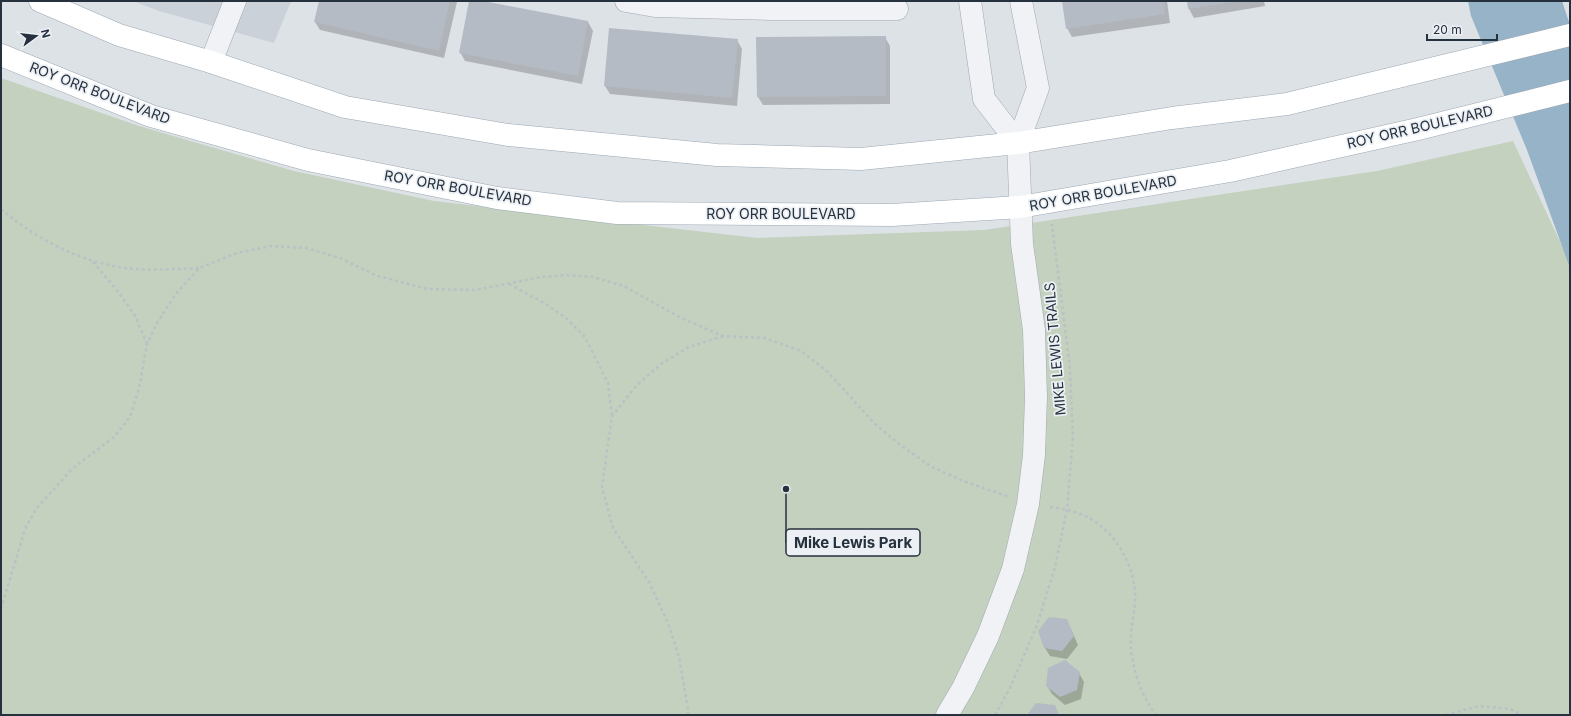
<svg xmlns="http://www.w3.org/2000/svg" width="1571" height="716" font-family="Inter,sans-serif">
<rect width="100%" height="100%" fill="#dde2e7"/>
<path fill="#cbd1d9" d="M133,1H291L274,43L159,11Z"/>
<path fill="#c4d1be" d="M1,78L139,126L294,171L434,201L757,238L984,230L1377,171L1513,141L1570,263V715H1Z"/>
<path fill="#97b3c8" d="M1468,1H1562L1570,25V268L1527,150L1471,16Z"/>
<g fill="#0003">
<path d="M320,1H456L457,2L444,58L320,30L315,22Z"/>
<path d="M470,1H478L588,22L593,31L582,84L465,61L460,52Z"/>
<path d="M1063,1H1167L1170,23L1072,37L1067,28Z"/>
<path d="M1188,1H1264L1265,6L1194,18L1189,9Z"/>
<path d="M885,37L890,46V104L763,105L758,97Z"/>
<path d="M737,40L742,49L737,106L610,94L605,86Z"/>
<path d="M1067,620L1078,645L1067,659L1050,656L1045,648Z"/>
<path d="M1079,673L1084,682L1081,699L1065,705L1052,694L1047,686Z"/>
</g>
<g fill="#b4bbc4">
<path d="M319,1H450L439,51L314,22Z"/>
<path d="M469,1H483L588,21L578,76L459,53Z"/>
<path d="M1062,1H1164L1165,14L1066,29Z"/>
<path d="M1187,1H1233V2L1188,9Z"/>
<path d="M609,28L738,39L732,98L604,86Z"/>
<path d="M886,36V96L757,97L756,37Z"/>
<path d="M1049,617L1067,619L1074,636L1062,651L1044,648L1038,631Z"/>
<path d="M1065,660L1080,672L1077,690L1060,697L1046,686L1048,668Z"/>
<path d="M1036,703L1055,705L1059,715H1027Z"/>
</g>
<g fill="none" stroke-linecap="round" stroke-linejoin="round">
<defs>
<g id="minor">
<path d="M626,1L655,6L771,9H897"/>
<path d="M970,1L984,99L1018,143"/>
<path d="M211,62L235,1"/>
<path d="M947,715L963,688L988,636L1013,569L1028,504L1034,455L1036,397L1034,330L1022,244L1018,143L1038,88L1021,1"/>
</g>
<g id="major">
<path d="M40,1L119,35L211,62L345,107L508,135L717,155L861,159L1018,143L1172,118L1287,104L1570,35"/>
<path d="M1,55L151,116L308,160L497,198L617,213L892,215L1020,207L1230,171L1418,129L1570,91"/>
</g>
</defs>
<use href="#minor" stroke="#a2a9b1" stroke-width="23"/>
<use href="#major" stroke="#9ca7b3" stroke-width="23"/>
<g stroke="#bbc0c5" stroke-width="2.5" stroke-dasharray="3 3" stroke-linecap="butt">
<path d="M1,209C37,239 77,261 125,268C149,271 174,269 199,268"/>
<path d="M93,262L117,290L135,316L147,343"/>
<path d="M509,284L546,304L566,318L585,337L608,383L612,416"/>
<path d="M1050,507C1065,509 1081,512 1094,521C1117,536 1133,564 1135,592C1136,611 1129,631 1131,650C1134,673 1142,697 1156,715"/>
<path d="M1,609L25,529L36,509L73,468L114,437L130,417L139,388L147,344L157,323L175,295L199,268L237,253L271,246L306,248L340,258L375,275L427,289L476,290L541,277L567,275L593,277L624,286L681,318L723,336L765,338L801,351L828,372L874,423L900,445L932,467L966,482L1007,496"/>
<path d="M688,715V709L679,657L668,623L649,582L613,528L602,487L612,416L637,385L661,364L689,347L723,336"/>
<path d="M995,715L1011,686L1037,625L1055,567L1067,509L1073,437L1070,368L1052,224"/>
<path d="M1446,715L1479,706L1510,709L1523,715"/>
</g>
<use href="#minor" stroke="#f0f2f5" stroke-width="22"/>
<use href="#major" stroke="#fff" stroke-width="22"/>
</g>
<g text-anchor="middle" stroke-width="3.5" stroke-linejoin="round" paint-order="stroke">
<g font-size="14" fill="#26313e" stroke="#ecf0f5">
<text transform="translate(100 93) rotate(21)" y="5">ROY ORR BOULEVARD</text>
<text transform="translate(1420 127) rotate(-13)" y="5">ROY ORR BOULEVARD</text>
<text transform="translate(458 188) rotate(10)" y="5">ROY ORR BOULEVARD</text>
<text transform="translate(1103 193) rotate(-10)" y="5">ROY ORR BOULEVARD</text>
<text x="781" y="219">ROY ORR BOULEVARD</text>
<text transform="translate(1055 349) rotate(-95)" y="5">MIKE LEWIS TRAILS</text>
</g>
</g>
<path fill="none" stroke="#26313e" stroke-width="1.5" d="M786 489L786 543"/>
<circle fill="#26313e" stroke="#ecf0f5" stroke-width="1.5" cx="786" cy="489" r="4"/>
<rect fill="#ecf0f5" stroke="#26313e" stroke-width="1.5" x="786" y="529" width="134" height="27" rx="4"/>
<g font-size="15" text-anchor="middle" font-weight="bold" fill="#26313e">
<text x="853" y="548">Mike Lewis Park</text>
</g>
<rect width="1571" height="716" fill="none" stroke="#26313e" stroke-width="4"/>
<g transform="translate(36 36) rotate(75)" stroke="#ecf0f5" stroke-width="3" paint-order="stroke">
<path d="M0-3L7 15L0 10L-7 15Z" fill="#26313e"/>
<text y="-6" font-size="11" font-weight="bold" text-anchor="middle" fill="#26313e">N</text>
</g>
<path d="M1427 34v6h70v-6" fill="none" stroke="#26313e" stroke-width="2"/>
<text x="1433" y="34" font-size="12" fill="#26313e" stroke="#ecf0f5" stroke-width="3" paint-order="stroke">20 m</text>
</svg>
